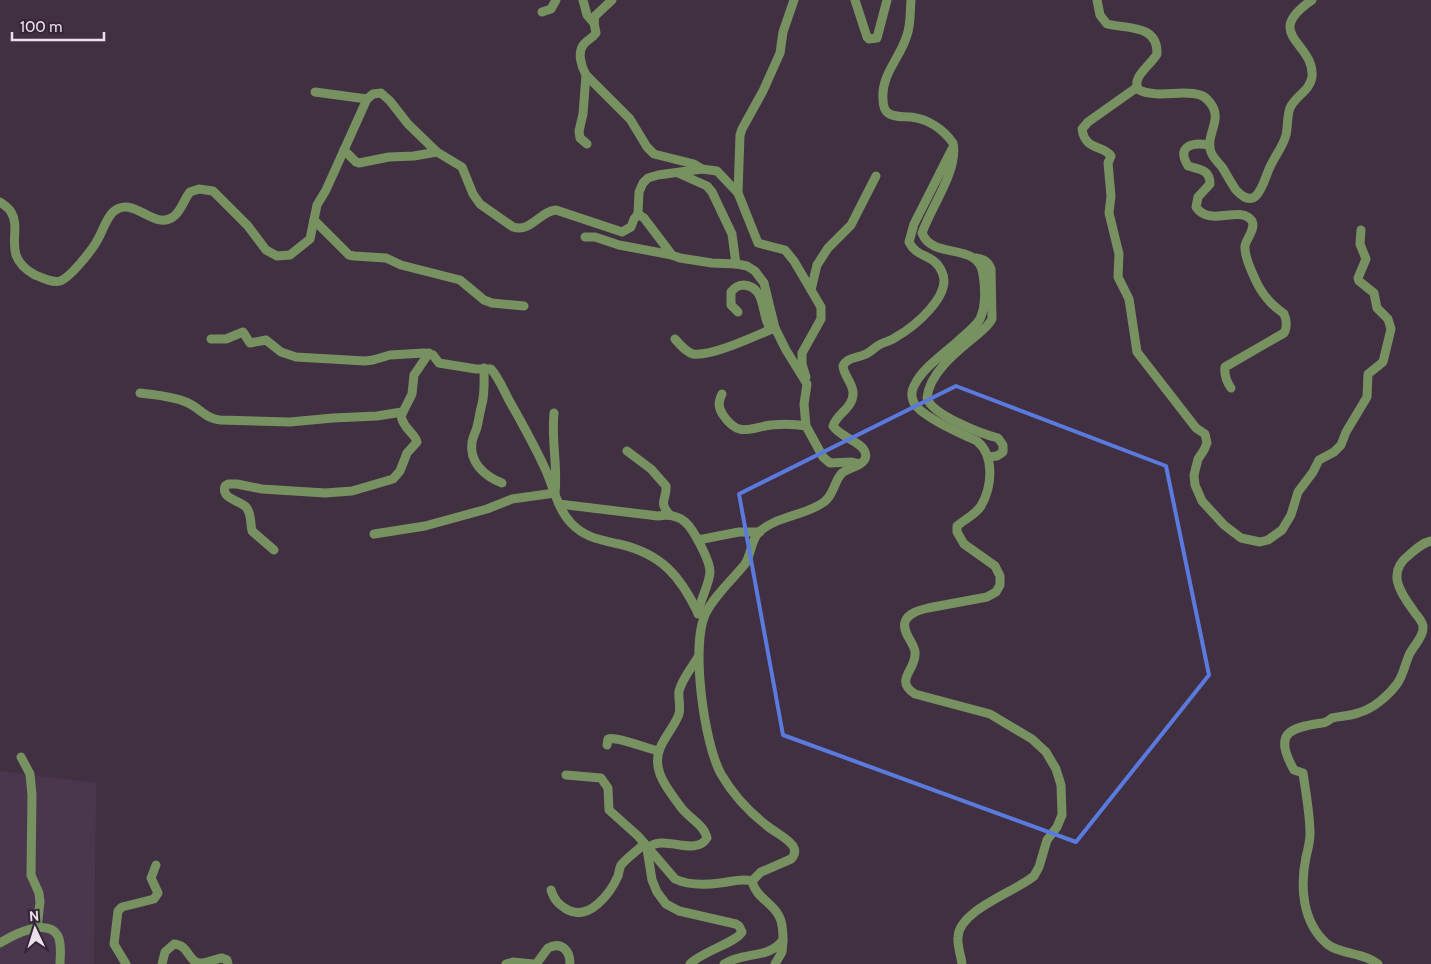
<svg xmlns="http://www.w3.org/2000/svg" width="1431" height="964" font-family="Cabin,sans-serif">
<rect width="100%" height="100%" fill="#403041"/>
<path fill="#4b374d" d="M0,771L96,783L94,964H0Z"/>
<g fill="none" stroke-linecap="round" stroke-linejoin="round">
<g stroke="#789160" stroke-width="9">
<path d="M583,0L587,15L594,23"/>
<path d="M612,0L595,16L594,23L596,33C593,38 588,39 584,44C577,52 581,66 586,75L630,119L647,147L654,154L694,164L702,169"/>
<path d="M794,0L783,32L780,53L763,91L742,129L740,135L738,193L758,243L785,250L794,261L821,307V319L802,353V364L806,377"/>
<path d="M855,0L867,37L869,39L877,38L887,0"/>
<path d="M911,0C910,11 911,24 907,35C901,57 881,74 883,99C883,104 884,110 888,113C895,118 903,116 911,117C928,119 943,129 953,143C959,169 931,207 922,233C933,261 978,241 983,274C985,287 986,306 980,319C975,327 966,334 959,340C944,354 922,368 914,386C910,393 912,402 917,407C928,419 961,434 977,441C995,456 992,487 981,506C976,514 964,520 957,526V532L964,544L995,566L1000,576V585L996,592L987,597L928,608C920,610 908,613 905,622C902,633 914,642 915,652C917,670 893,680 915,694L990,714L1032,739L1046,752L1056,769L1061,785L1062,815L1057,827L1047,840L1039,867L1034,876C1015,892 959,910 958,937C957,946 961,955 962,964"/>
<path d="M1097,0L1100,15L1107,24C1127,29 1158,24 1157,54C1151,65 1130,78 1139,90C1158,99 1182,89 1200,95C1205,96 1208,100 1211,104C1223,120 1205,135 1211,152C1213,158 1218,162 1222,167C1227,175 1231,183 1236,190C1257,213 1263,183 1269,169C1274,157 1283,147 1286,135C1288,126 1287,116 1290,108C1295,96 1310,91 1312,77C1315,42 1261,35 1312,0"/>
<path d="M542,12L551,9L556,0"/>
<path d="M586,75L583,114L579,131L580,138L587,144"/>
<path d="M1136,88L1088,122L1082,129C1085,151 1104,145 1111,156L1108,163L1111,196L1109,213L1119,254L1118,277L1129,299L1137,352L1196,428L1205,434L1207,443L1204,450L1198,459L1194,475L1195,485L1202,501L1224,525L1241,538L1260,542L1268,540L1282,530L1291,515L1298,492L1313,472L1319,460L1334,452L1341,445L1346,432L1367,397L1368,374L1383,362L1391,329L1388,319L1377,308L1374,293L1359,281L1358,278L1366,259L1360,244L1361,230"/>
<path d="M315,92L367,99"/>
<path d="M1209,145C1192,142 1176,146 1188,166C1198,169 1210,169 1210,184L1198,197L1196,207C1210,228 1241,204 1252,221C1256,229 1246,239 1245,246C1244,256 1251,270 1255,279C1259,288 1265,297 1272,304C1276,308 1281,311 1284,314C1287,320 1287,328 1284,333L1225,367C1224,375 1226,381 1231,388"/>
<path d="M344,150L356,162L359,163L389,157L414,156L437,152"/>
<path d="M678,173L707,186L712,192L732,234L736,264"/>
<path d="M0,202C4,205 9,208 11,212C23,231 0,256 35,275C42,278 53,283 60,281C70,278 93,249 98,239C103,230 106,219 113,212C133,194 153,231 173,217C181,212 184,199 190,192L199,189L213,191L248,226L266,250L277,256L290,255L310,239L317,205L326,190L367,99L373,94L381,93L390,101L408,124L437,152L462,167L473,194L480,204L513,227C531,233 540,211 556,210L622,232L631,227L634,219L638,214L644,218L672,255L680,258L712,263L737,264L747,266L755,271L764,283L775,328L786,350L807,384L804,404L806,426L823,457L830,463L852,462L860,464"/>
<path d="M638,214L639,192L643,183L648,178L658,175L702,169L717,171L738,193"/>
<path d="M314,220L349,255L354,256L386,258L401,265L460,280L484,300L492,303L524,306"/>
<path d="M585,237H595L619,245L672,255"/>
<path d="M976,258C983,259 988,261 991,269L992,319C988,327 979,333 972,339C955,353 929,374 927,398C932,415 982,434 998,438L1003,445V452L997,456L988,457"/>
<path d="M811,290L817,265L828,248L851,225L876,176"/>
<path d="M738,312L731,305V292C734,288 738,285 744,285C768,287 760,320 772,329L775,328"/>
<path d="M211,339H226L243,332L250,343L266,340L281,352L296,357L365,361L373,360L390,355L424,353L433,355L439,363L476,369H491C499,378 504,391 510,402C523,425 536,448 547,473C554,490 558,509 571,523C585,538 601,540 619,544C662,554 680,576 698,613"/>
<path d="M675,339C680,345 686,352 693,354C711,357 755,336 772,329"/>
<path d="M484,368C484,380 485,393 482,404C480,411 479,419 477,427C476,432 473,436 472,442C469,462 484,476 502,483"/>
<path d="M140,393C155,395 172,396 186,402C199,407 206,419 220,420L290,422L333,418L377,416L402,412"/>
<path d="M722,394C718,402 718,407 723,415C739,438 749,428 771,425C783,424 795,424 806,426"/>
<path d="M627,451L651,469L666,486C667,500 658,501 669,514"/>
<path d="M559,504L658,516C683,512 691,526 701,546C705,554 710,563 710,572C709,586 700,599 698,614"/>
<path d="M374,534L425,526L487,509L512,499L555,493C558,466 551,440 554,413"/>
<path d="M698,540L739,532H760"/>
<path d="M274,550L252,531C250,523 252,514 246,507C239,500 221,499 225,486L228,484H237L262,489L325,493L352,491L393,479L400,471L407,453L417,442C415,433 404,430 401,416L412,394L414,375L429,353"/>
<path d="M607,745L608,739C617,736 647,749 659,751"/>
<path d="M21,757L30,774L32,795L31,875L39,893L40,902L37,928"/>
<path d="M566,775L601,778L608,788L609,810L638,836L675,879C688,885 706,885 720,883C731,882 741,878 752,881"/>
<path d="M551,890C554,900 559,905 568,910C589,921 610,894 618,876C619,873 619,869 621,865C628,857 637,851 644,844"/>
<path d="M0,943C13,935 47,917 58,936C62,945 60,955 60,964"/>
<path d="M126,964L114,944L118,911L122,907L154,899L158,893L151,878L156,865"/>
<path d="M162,964L165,952L174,944C189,945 188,961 199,963C206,964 214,959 222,958L227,960L228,964"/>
<path d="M506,964L513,962L533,964"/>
<path d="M535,964L537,963L548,948C562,941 570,951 570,964"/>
<path d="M690,964C701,952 737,942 742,932L739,926L736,924L679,911L666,904L657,892L652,880L647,849C662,832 695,858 707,838C704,824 688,818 680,806C667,788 649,768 662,744C667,734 675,725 679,714C681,706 678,699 679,691C682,679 692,667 698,657"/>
<path d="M724,964C744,951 768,960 783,940C783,933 783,923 779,916C772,902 756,898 752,881L761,872L791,859C795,855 796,851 793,846C787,837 774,832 766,825C748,811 732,793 721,774C704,743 691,647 705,615C712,598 733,579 745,564C751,555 751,541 758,533C775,516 805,516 824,502C834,495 834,481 842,473C849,467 870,465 865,452C862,442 840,437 833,426C837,413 854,408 853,392C852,382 844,376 843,366C847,357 858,358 866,354C871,352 874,348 879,345C884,342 891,341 896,337C914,327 953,295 942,272C934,253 917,259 909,242L914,224L952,149"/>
<path d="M775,964L782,952L783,941"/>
<path d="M1378,964C1363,952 1337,954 1326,943C1302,921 1300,886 1306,857C1308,849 1310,842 1310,834C1310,814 1306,794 1303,773L1294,770C1274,734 1287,728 1322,723C1326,723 1329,720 1332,718C1341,716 1350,716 1358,713C1373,709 1388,696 1397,684C1404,674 1405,663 1410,653C1414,646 1420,640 1422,633C1423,632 1423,627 1423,626C1422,620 1416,615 1413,610C1399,591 1387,572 1409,555C1416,549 1422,543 1431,541"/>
</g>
</g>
<path fill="none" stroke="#5b7ade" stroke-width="4" stroke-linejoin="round" d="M956,386L1166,466L1209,675L1076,842L783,735L739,494Z"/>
<g transform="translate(35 929) rotate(356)" stroke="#352637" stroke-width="4" paint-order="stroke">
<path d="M0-4L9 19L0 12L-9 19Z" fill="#ebe1ec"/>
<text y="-8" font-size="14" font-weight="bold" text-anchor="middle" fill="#ebe1ec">N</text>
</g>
<path d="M12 32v8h92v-8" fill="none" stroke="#ebe1ec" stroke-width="2.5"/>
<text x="20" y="32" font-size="15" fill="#ebe1ec" stroke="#352637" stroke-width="4" paint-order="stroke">100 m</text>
</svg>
